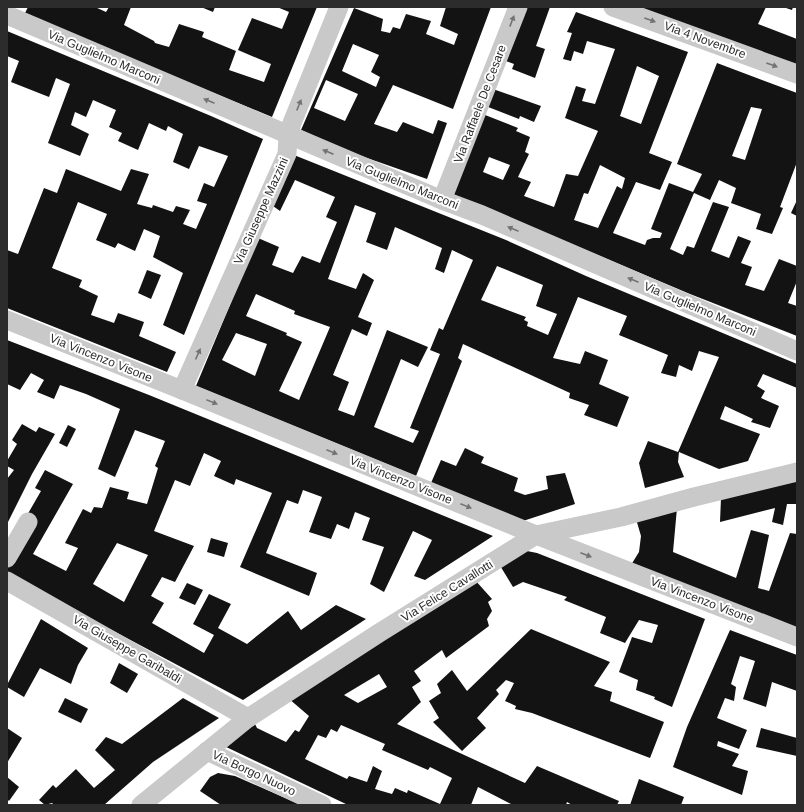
<svg xmlns="http://www.w3.org/2000/svg" width="804" height="812" font-family="Helvetica,sans-serif">
<rect width="100%" height="100%" fill="#fff"/>
<g fill="#131313" fill-rule="evenodd">
<path d="M28,7H95L106,12L109,7H131L124,25L154,41L155,43L169,47L179,24L204,32L202,37L236,51L229,70L264,82L271,64L238,50L252,18L282,29L289,12L277,7H317L272,117L112,51L25,13Z"/>
<path d="M201,7H215L213,12Z"/>
<path d="M446,7H491L453,109L393,85L374,124L397,132L403,122L433,134L438,120L447,123L427,179L350,152L301,130L354,8L383,19L381,31L390,33L393,27L400,29L406,14L431,21L426,34L454,45L458,34L440,26ZM353,44L379,55L371,72L380,77L376,87L342,71ZM326,80L358,94L345,121L314,108Z"/>
<path d="M522,7H550L536,46L545,49L535,78L512,69L514,64L503,60Z"/>
<path d="M636,7H766L758,24L797,39V69Z"/>
<path d="M783,7H793L792,10Z"/>
<path d="M576,12L688,52L649,153L672,162L660,190L636,182L613,233L645,245L647,240L653,238H660L662,233L651,229L669,183L693,192L702,174L677,164L717,63L797,93V162L780,207L783,208L772,234L756,229L761,214L731,203L736,188L719,180L710,200L694,193L670,249L683,255L687,246L694,248L713,202L729,207L711,251L729,258L738,236L751,241L741,263L752,267L745,285L764,291L779,259L797,266V281L788,303L797,306V336L690,294L450,193L480,113L518,128L516,131L530,137L525,152L529,154L518,177L531,182L524,196L554,207L566,174L578,176L598,131L565,118L576,86L586,89L582,101L595,104L615,49L587,41L583,54L574,51L571,61L563,59L572,33L567,32ZM637,66L659,76L641,124L620,116ZM751,107L762,109L745,160L732,156ZM489,157L510,165L503,180L483,172ZM600,165L625,178L622,189L617,186L598,228L574,220L584,193L588,194Z"/>
<path d="M7,31L211,116L263,139L184,335L163,325L183,273L153,257L160,236L144,229L135,251L118,243L115,248L96,240L107,214L78,202L52,268L82,280L79,287L98,296L91,315L114,323L118,313L144,322L139,336L176,352L167,372L7,308V250L18,254L44,188L57,193L66,169L121,191L131,169L149,174L137,204L152,208L153,205L173,212L176,206L190,210L183,224L196,229L207,204L197,201L204,183L214,187L228,156L199,146L189,169L173,162L183,134L168,126L166,131L149,123L138,150L118,141L122,133L109,127L116,110L93,100L86,117L75,112L71,125L89,134L80,156L48,143L70,84L56,78L49,97L11,82L19,61L7,56Z"/>
<path d="M490,88L541,106L534,122L520,116L519,119L483,105Z"/>
<path d="M294,155L506,240L586,276L797,364V388L763,374L757,386L765,391L761,398L779,406L770,428L751,422L753,419L725,406L720,419L760,434L748,461L719,469L679,452L678,462L684,477L645,488L639,463L648,441L678,452L719,357L699,351L692,371L679,365L676,377L661,373L668,355L619,335L627,316L578,297L553,358L580,364L585,351L608,360L599,384L629,397L617,427L584,415L589,405L569,398L570,393L463,344L458,358L462,361L416,476L196,386L258,238L279,247L272,265L293,273L302,256L320,263L337,222L326,217L335,197L295,180L280,211L273,206ZM355,205L376,213L366,242L387,250L395,227L442,248L435,269L444,273L452,250L473,260L443,330L439,328L430,350L440,354L410,428L419,431L413,443L374,427L401,359L418,367L428,347L387,330L354,416L338,410L349,382L333,375L352,329L367,336L372,323L358,317L374,280L363,273L356,289L328,279ZM497,266L543,285L536,306L557,314L548,335L527,326L528,322L524,320L526,317L481,300ZM256,294L295,311L294,314L330,327L299,400L279,391L302,342L286,335L287,333L246,316ZM236,333L267,344L255,376L222,360Z"/>
<path d="M797,200V216L791,213Z"/>
<path d="M147,270L161,275L151,299L138,293Z"/>
<path d="M7,340L149,395L493,536L425,580L414,576L432,540L413,531L384,592L370,584L384,547L362,540L370,518L355,512L349,529L337,524L331,539L309,532L322,497L303,490L298,504L287,500L266,553L317,573L309,596L240,567L272,493L236,479L234,485L214,476L221,461L204,453L190,486L175,480L154,531L194,546L175,582L162,577L151,596L164,603L152,623L204,653L214,635L193,624L209,594L231,604L218,628L247,644L288,611L301,630L336,605L366,619L243,700L61,603L7,572V567L26,517L41,491L35,488L45,470L73,484L33,554L66,571L78,548L65,543L83,509L91,513L94,507L102,508L110,487L129,492L127,499L147,504L158,468L155,466L165,441L135,430L115,477L98,469L120,409L86,394L60,385L54,399L37,392L44,380L31,373L20,390L7,384ZM117,543L148,555L124,602L93,584Z"/>
<path d="M22,424L36,432L39,427L55,434L32,474L7,524V479L14,470L7,466V461L17,444L12,440Z"/>
<path d="M68,425L76,429L67,447L59,443Z"/>
<path d="M465,448L484,457L481,463L518,478L514,491L525,495L548,489L546,476L565,473L575,504L523,521L431,483L441,460L456,466Z"/>
<path d="M797,478V504H787L783,525L772,522L775,508L720,522L721,498Z"/>
<path d="M677,508L673,552L736,578L751,530L769,535L758,588L769,591L790,533L797,534V630L631,565L639,552L641,536L636,519Z"/>
<path d="M211,538L228,543L224,557L207,552Z"/>
<path d="M527,551L537,553L705,619L672,707L654,699L655,697L636,690L638,680L619,672L632,637L652,643L658,625L639,620L625,643L600,633L606,617L564,600L567,597L523,582L513,587L499,564Z"/>
<path d="M475,580L492,599L488,602L492,611L487,619L489,626L446,658L442,650L414,671L421,681L412,687L421,702L397,724L525,783L537,766L619,801L617,805H572L567,802L566,805H513L478,787L471,805H348L222,745L254,722L257,728L286,742L295,730L299,732L309,716L288,698ZM379,674L387,687L358,703L344,695ZM341,725L385,744L382,750L428,770L430,767L452,778L440,804L408,790L407,793L395,788L392,794L375,789L382,771L373,766L367,782L349,776L347,779L305,759L318,735L326,738L331,729L337,732Z"/>
<path d="M187,583L203,590L195,605L179,598Z"/>
<path d="M41,619L88,648L78,665L71,684L40,668L24,697L7,687V685Z"/>
<path d="M531,629L610,662L594,686L612,692L610,701L664,722L650,758L532,713L515,709L516,706L505,701L514,683L506,680L496,690L499,694L477,718L486,728L462,751L433,722L439,718L429,701L441,693L437,684L452,670L467,691Z"/>
<path d="M730,630L797,655V691L772,682L766,707L743,699L755,661L740,656L731,684L736,687L734,701L725,698L717,718L747,730L739,749L718,741L717,746L739,754L732,766L748,771L742,795L673,767L687,727Z"/>
<path d="M119,663L138,674L127,693L110,683Z"/>
<path d="M65,698L88,709L81,723L58,712Z"/>
<path d="M183,698L219,718L153,762L104,805H54L52,803L45,805L39,800L53,785L56,788L76,769L94,788L115,770L95,750L106,737L122,744Z"/>
<path d="M7,728L22,738L7,763Z"/>
<path d="M761,728L797,738V756L756,747Z"/>
<path d="M218,773L235,776L301,805H221L200,791L210,777Z"/>
<path d="M7,777L19,787L9,801L7,799Z"/>
<path d="M639,779L684,797L681,805H630Z"/>
</g>
<g fill="none" stroke-linecap="round" stroke-linejoin="round">
<g stroke="#c9c9c9" stroke-width="19">
<path d="M613,7L797,74"/>
<path d="M7,15L442,200L482,215L797,351"/>
<path d="M442,200L518,7"/>
<path d="M7,320L182,390L536,535L797,637"/>
<path d="M182,390L287,154L288,136L292,123L339,7"/>
<path d="M7,558L28,522"/>
<path d="M7,581L248,718"/>
<path d="M207,751L322,805"/>
<path d="M141,805L248,718L379,633L536,535L621,517L694,497L797,472"/>
</g>
</g>
<defs><path id="oneway-solid" d="M-6-.8H1V-3.2L6.5 0L1 3.2V.8H-6Z"/></defs>
<g fill="#737373">
<use href="#oneway-solid" transform="translate(650 20) rotate(20)"/>
<use href="#oneway-solid" transform="translate(512 21) rotate(-69)"/>
<use href="#oneway-solid" transform="translate(772 65) rotate(20)"/>
<use href="#oneway-solid" transform="translate(209 101) rotate(-157)"/>
<use href="#oneway-solid" transform="translate(299 105) rotate(-68)"/>
<use href="#oneway-solid" transform="translate(328 152) rotate(-157)"/>
<use href="#oneway-solid" transform="translate(513 229) rotate(-157)"/>
<use href="#oneway-solid" transform="translate(633 280) rotate(-157)"/>
<use href="#oneway-solid" transform="translate(198 354) rotate(-66)"/>
<use href="#oneway-solid" transform="translate(212 402) rotate(22)"/>
<use href="#oneway-solid" transform="translate(332 452) rotate(22)"/>
<use href="#oneway-solid" transform="translate(466 506) rotate(22)"/>
<use href="#oneway-solid" transform="translate(586 555) rotate(21)"/>
</g>
<g text-anchor="middle" stroke-width="4" stroke-linejoin="round" paint-order="stroke">
<g font-size="12" fill="#2c2c2c" stroke="#fff">
<text transform="translate(705 40) rotate(20)" y="4">Via 4 Novembre</text>
<text transform="translate(104 57) rotate(23)" y="4">Via Guglielmo Marconi</text>
<text transform="translate(480 104) rotate(-69)" y="4">Via Raffaele De Cesare</text>
<text transform="translate(402 183) rotate(22)" y="4">Via Guglielmo Marconi</text>
<text transform="translate(261 211) rotate(-66)" y="4">Via Giuseppe Mazzini</text>
<text transform="translate(700 309) rotate(23)" y="4">Via Guglielmo Marconi</text>
<text transform="translate(101 358) rotate(22)" y="4">Via Vincenzo Visone</text>
<text transform="translate(401 480) rotate(22)" y="4">Via Vincenzo Visone</text>
<text transform="translate(447 591) rotate(-32)" y="4">Via Felice Cavallotti</text>
<text transform="translate(702 600) rotate(21)" y="4">Via Vincenzo Visone</text>
<text transform="translate(127 649) rotate(30)" y="4">Via Giuseppe Garibaldi</text>
<text transform="translate(254 773) rotate(25)" y="4">Via Borgo Nuovo</text>
</g>
</g>
<rect width="804" height="812" fill="none" stroke="#2c2c2c" stroke-width="16"/>
</svg>
